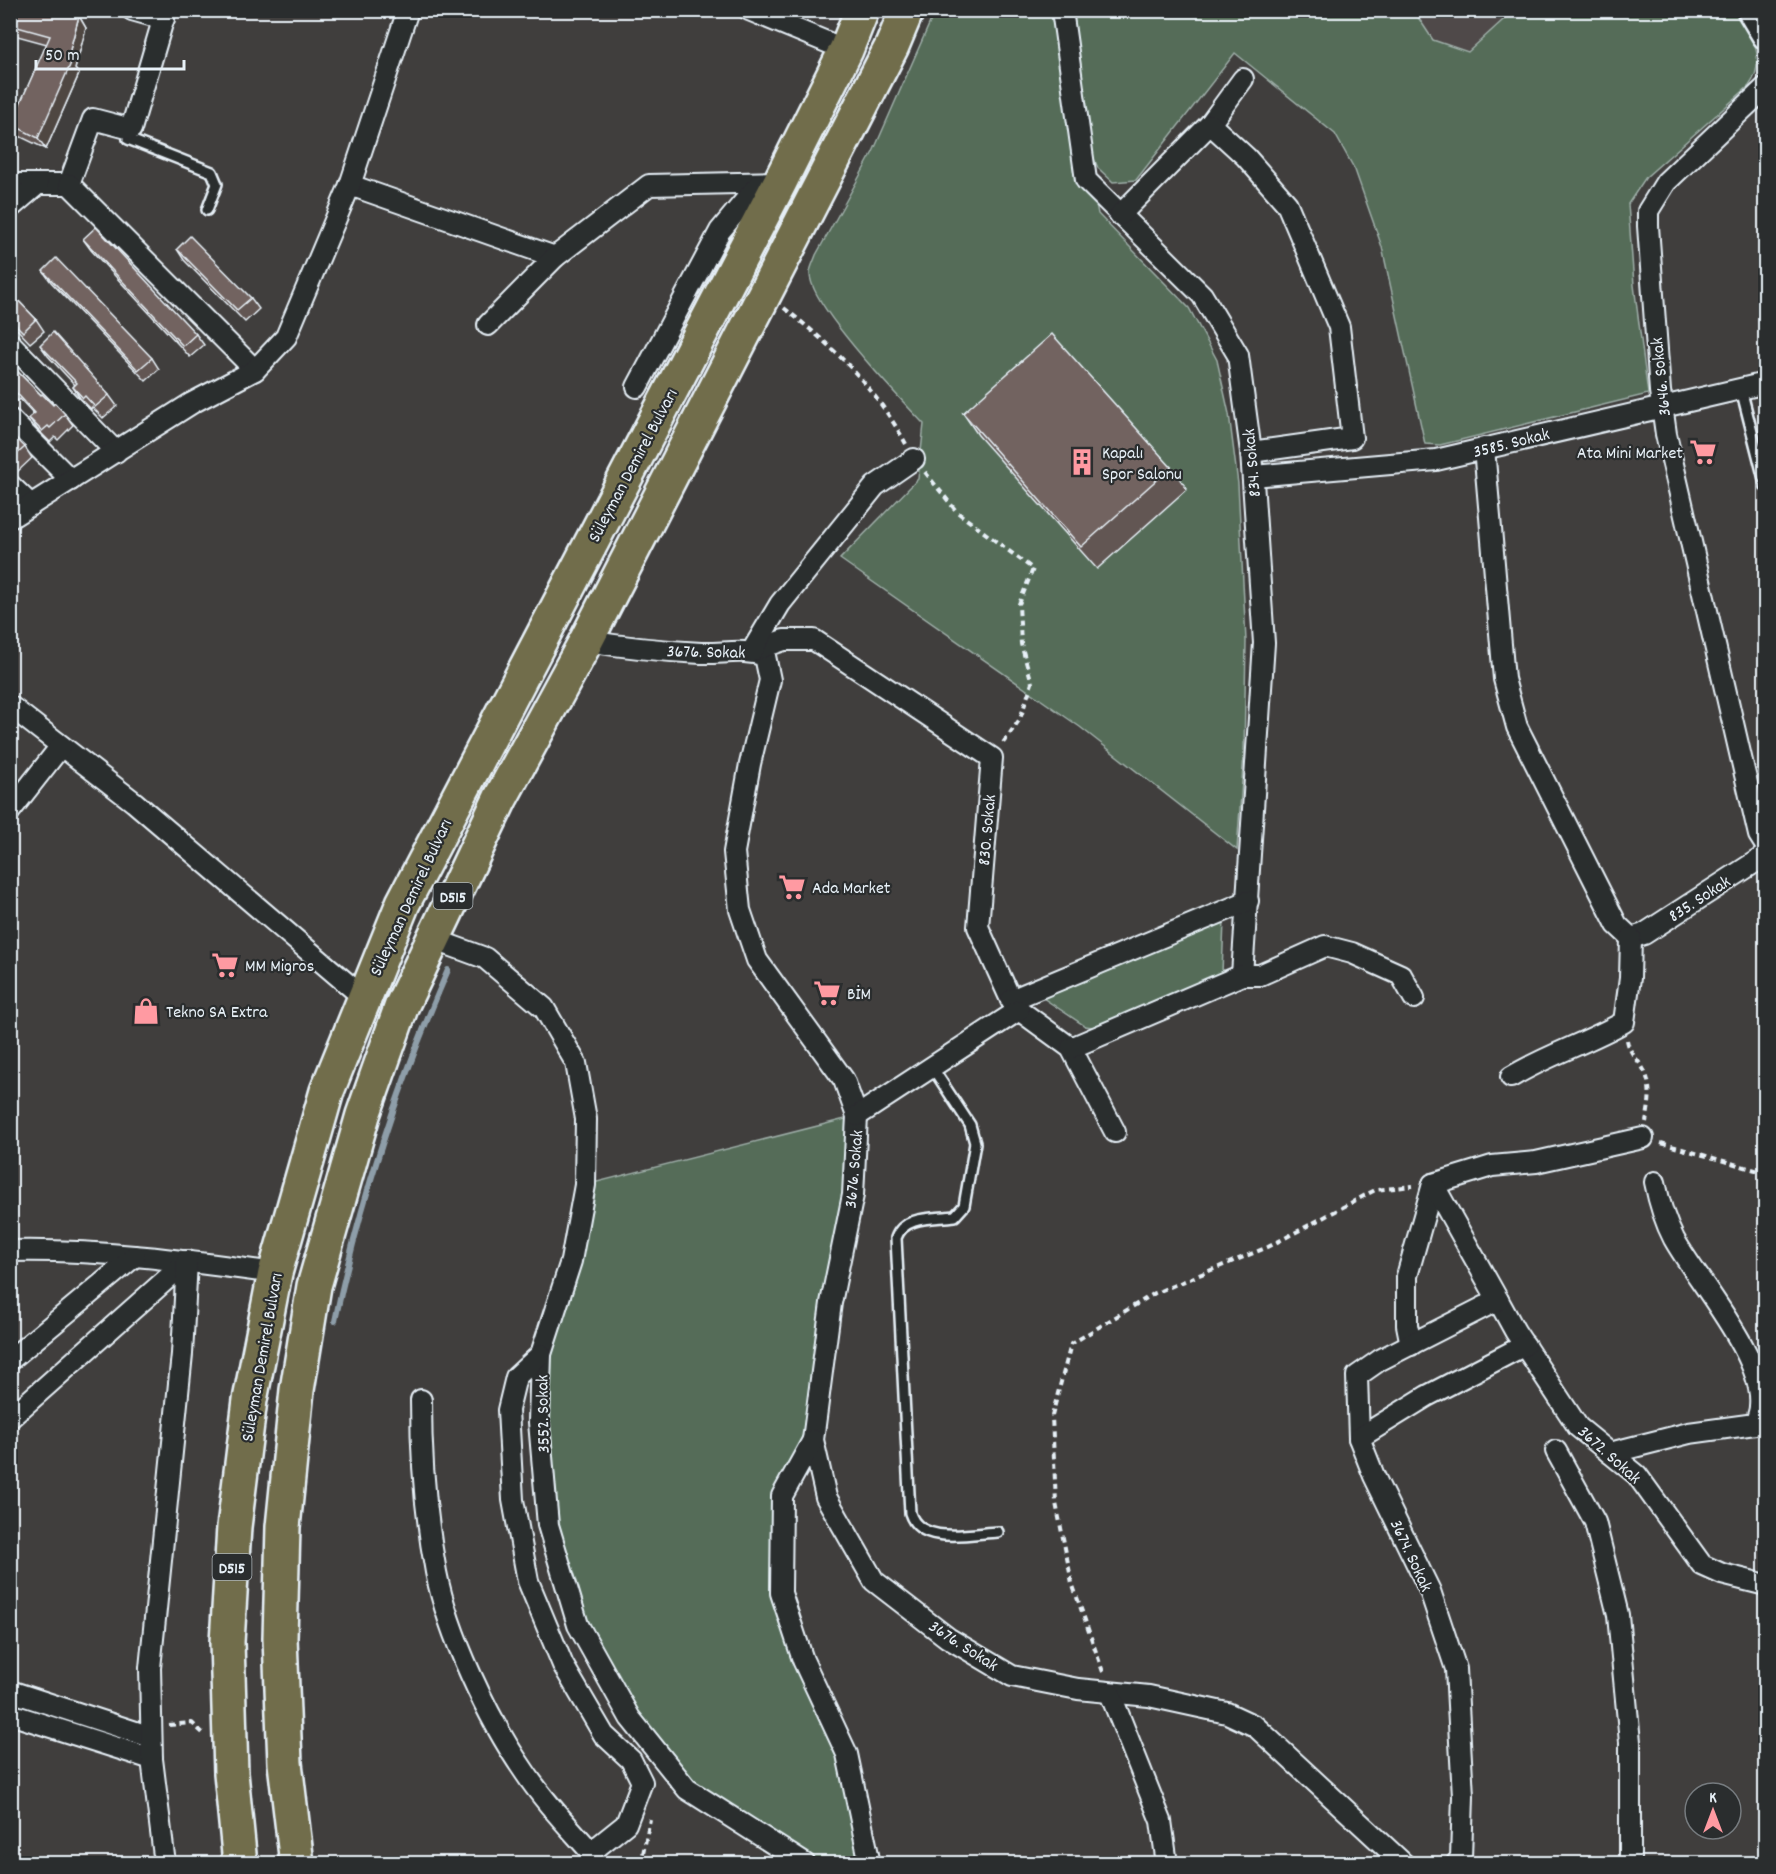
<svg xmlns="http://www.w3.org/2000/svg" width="1776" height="1874" font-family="Dekko,sans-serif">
<rect width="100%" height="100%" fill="#403e3d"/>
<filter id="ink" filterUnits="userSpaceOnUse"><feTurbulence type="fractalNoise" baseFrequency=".0167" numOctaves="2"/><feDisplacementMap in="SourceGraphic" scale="12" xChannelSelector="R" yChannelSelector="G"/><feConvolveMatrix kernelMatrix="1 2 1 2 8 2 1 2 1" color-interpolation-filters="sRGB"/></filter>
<g filter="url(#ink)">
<path fill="#4f4948" d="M1414,11H1513L1468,52L1433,40Z"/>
<g fill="#546c59" stroke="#9eaea8" stroke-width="1.5">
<path d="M935,11H1062L1074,93L1098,214L1189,308L1217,360L1229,414L1238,484L1246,641L1244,753L1237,850L1080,727L840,559L918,479L924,424C901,400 808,303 810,273C810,268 814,261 816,255L873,152Z"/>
<path d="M1070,11H1414L1433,40L1468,52L1513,11H1736C1753,32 1767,62 1749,86L1646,177L1628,204L1634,285L1648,394L1440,445L1425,444L1382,247L1355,170L1335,134L1235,53L1136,180L1113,182L1098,168L1089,147L1082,75Z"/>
<path d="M1224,920L1222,973L1099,1028L1085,1026L1040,996Z"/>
<path d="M857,1116L816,1416L782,1496L781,1593L847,1754L870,1863H805L687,1789L578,1625L548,1525L541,1354L585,1185Z"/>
</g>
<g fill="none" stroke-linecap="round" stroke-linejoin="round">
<path stroke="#8e9ea9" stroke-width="6" d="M335,1321C360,1201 399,1083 448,970"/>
<defs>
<g id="lane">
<path d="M131,129L128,139L212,172L217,184L207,210"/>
<path d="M1741,389L1766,487"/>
<path d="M932,1067L970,1125L975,1143L964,1206L955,1216C934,1219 904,1215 896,1238L910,1513C920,1546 972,1533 998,1532"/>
</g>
<g id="street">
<path d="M132,10L164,19"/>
<path d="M749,10L846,50"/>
<path d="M1062,10L1086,180L1202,295L1238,355L1251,452L1264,643L1242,975"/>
<path d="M1766,87L1666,182L1648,211V226L1660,391L1666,434L1759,835L1766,846"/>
<path d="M1210,124L1243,79"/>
<path d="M10,184H69L93,119L131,129L166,10"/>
<path d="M69,184L255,370"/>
<path d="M350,185L555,257"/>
<path d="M10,208L38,184"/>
<path d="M1120,215L1210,124L1246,157L1287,204L1339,327L1352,438L1251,452"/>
<path d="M488,325L555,257L649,185L780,182"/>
<path d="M10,343L116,452"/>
<path d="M637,387L720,231L759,184"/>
<path d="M10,419L71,480"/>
<path d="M1484,448L1504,679L1517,727L1617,925L1631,938"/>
<path d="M1253,476L1436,460L1766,383"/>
<path d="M10,485L31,505"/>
<path d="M10,518L192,403L255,370L286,337L350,185L408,10"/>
<path d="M586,641C624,647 663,651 701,653C723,654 744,648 765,656L770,680L750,764L734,852L740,910L757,960L844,1080L857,1116L853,1195L831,1303L813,1440L826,1497L874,1581L948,1638L1012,1676L1078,1689L1149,1696L1227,1713L1255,1726L1404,1864"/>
<path d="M752,651L784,640H814L992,758L978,927L1011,1000L1019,1010L1071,1048L1115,1132"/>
<path d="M752,651L780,604L875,486L914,459"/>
<path d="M10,706L134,802L364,998"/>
<path d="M10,811L61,746"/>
<path d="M1631,938L1644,934L1766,855"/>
<path d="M433,939L485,958L544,1008L576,1063L586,1119L585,1185L571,1261L541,1354L539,1422L548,1525L578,1625L630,1718L687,1789L805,1864"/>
<path d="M1011,1000L1248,901"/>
<path d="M1071,1048L1242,975H1260L1325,946L1352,953L1401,975L1414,998"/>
<path d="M1511,1077C1547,1055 1587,1043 1624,1022L1630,978L1631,938"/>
<path d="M857,1116L1019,1010"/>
<path d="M10,1251C99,1249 188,1261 275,1273"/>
<path d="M1498,1300L1515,1331L1578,1427L1637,1475L1702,1565L1722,1574L1766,1585"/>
<path d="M1411,1345L1407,1325V1276L1433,1184L1492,1166L1536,1162L1643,1138"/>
<path d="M10,1360L135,1256"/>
<path d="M421,1400C421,1458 425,1514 436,1572C448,1634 488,1719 524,1771C543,1800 568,1826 591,1852L626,1824L642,1782L631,1760L604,1735L563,1665L528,1581L513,1500L508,1410L516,1377L541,1354"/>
<path d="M10,1418L187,1261"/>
<path d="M1359,1438L1357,1376L1380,1360L1498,1300L1433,1184"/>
<path d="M813,1440L782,1496L781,1593L803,1660L847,1754L870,1864"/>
<path d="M1556,1451L1595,1522L1618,1615L1630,1742V1864"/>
<path d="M1610,1453L1689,1433L1755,1424C1757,1419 1760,1412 1760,1406C1765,1358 1698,1282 1674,1239C1664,1220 1659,1202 1655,1182"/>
<path d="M10,1691L151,1737"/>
<path d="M1110,1693L1161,1821L1167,1864"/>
<path d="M10,1714L152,1759"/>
<path d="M165,1864L152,1759L150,1668L182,1354L187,1261"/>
<path d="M1456,1864L1461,1858L1463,1796L1456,1669L1430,1591L1374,1476L1359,1438L1427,1396L1525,1345"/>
</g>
<path id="secondary" d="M1751,10L1766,35"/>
<g id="highway">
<path d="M240,1864L231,1773L227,1642L234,1527L250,1400L275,1273L327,1091L403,903L780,182L846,50L862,10"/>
<path d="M297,1864L285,1763L280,1638L283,1527L297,1390L314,1286L363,1115L402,1005L500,799L586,641L892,46L907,10"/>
</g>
</defs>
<use href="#lane" stroke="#e8f1f8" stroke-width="14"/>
<use href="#street" stroke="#e8f1f8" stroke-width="24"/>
<use href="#secondary" stroke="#e8f1f8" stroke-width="32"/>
<use href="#highway" stroke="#e8f1f8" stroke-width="38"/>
<g stroke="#e8f1f8" stroke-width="4" stroke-dasharray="6 4.5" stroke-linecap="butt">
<path d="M784,308C834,347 875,387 906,444"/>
<path d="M925,472L957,512L1033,569L1019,604L1021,644L1032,683L1020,719L1003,743"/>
<path d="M1627,1040C1629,1051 1635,1057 1641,1065C1653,1083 1650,1102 1646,1122"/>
<path d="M1661,1143L1759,1171L1766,1170"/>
<path d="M1103,1672L1072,1583L1056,1503L1052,1416L1071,1344L1155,1293L1268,1247L1375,1190L1413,1186"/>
<path d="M169,1725L192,1723L205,1735"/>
<path d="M641,1864L650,1819"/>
</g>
<use href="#lane" stroke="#2a2d2e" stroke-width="9"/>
<use href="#street" stroke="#2a2d2e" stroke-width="20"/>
<use href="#secondary" stroke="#2a2d2e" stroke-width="27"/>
<use href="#highway" stroke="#716d4b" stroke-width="33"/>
</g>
<g fill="#625653" stroke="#e8f1f8" stroke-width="1.5">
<path d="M10,10L79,16L86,28L75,69L79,74L46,149L19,136L11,124L47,44L10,34Z"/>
<path d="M83,239L196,334L204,345L190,357L91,250Z"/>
<path d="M177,249L251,298L259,309L245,322L184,260Z"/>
<path d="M43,271L152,358L159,369L146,381L51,282Z"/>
<path d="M10,292L36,319L44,331L30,343L10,322Z"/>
<path d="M40,345L109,395L117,406L103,418L92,407L91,409L80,398L73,387L75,385L48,356Z"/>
<path d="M10,364L41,395L65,414L73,425L58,440L55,437L50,442L37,429L29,418L34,414L20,399L18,401L10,393Z"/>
<path d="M963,413L1171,467L1187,489L1097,569L978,435Z"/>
<path d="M10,435L25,447L32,458L15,474L10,472Z"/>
</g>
<path fill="#504643" stroke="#e8f1f8" stroke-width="1.5" d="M79,16L86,28L75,69L79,74L46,149L38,138L67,61Z"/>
<g fill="#726460" stroke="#e8f1f8" stroke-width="1.5">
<path d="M10,10H56L79,16L67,61L71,63L38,138L11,124L50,36L10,25Z"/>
<path d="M96,227L196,334L183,346L83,239Z"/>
<path d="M190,236L251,298L237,310L177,249Z"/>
<path d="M56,258L152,358L138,370L43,271Z"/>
<path d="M10,292L36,319L23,332L10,319Z"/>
<path d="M53,332L109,395L95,407L85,396L83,398L73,387L77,383L40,345Z"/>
<path d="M1052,334L1171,467L1081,547L963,413Z"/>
<path d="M10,364L41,395L42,394L53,405L55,403L65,414L50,428L48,426L42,431L29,418L35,413L12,388L10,390Z"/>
<path d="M12,434L25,447L10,460V435Z"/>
</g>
</g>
<defs>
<symbol id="supermarket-bare" viewBox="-9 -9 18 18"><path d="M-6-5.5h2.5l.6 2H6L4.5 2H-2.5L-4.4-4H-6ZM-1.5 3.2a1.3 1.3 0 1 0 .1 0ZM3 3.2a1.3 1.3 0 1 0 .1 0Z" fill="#ff9aa2" stroke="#2a2d2e" stroke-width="2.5" paint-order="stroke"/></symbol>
<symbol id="building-bare" viewBox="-9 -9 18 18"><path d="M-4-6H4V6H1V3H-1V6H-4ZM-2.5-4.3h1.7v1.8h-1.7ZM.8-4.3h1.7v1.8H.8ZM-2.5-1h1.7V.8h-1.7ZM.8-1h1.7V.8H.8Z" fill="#ff9aa2" stroke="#2a2d2e" stroke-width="2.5" paint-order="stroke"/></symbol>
<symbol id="shop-bare" viewBox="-9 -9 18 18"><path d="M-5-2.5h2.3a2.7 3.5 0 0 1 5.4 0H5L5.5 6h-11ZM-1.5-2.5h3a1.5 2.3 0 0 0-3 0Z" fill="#ff9aa2" stroke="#2a2d2e" stroke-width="2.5" paint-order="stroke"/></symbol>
</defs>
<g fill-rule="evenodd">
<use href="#supermarket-bare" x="1684" y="433" width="38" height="38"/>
<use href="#building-bare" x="1063" y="443" width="38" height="38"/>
<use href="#supermarket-bare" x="773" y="868" width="38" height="38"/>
<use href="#supermarket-bare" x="206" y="946" width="38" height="38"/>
<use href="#supermarket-bare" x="808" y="974" width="38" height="38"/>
<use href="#shop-bare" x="127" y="992" width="38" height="38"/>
</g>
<g text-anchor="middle" stroke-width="4.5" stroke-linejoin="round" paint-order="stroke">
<g fill="#2a2d2e" stroke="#afb6bb" stroke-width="1.5">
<rect x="433.5" y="883" width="39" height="26" rx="4.5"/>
<rect x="212.5" y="1554" width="39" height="26" rx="4.5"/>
</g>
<g font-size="16" font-weight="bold" fill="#e8f1f8">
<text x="453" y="902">D515</text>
<text x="232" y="1573">D515</text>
</g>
<g font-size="18" fill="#e8f1f8" stroke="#2a2d2e">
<text transform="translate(1660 377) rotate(-96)" y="6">3646. Sokak</text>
<text transform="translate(1511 442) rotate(-14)" y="6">3585. Sokak</text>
<text transform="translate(1251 463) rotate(-95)" y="6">834. Sokak</text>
<text transform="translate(632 465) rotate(-62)" y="6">Süleyman Demirel Bulvarı</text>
<text transform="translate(706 651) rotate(1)" y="6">3676. Sokak</text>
<text transform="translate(986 830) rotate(-85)" y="6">830. Sokak</text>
<text transform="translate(410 897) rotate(-65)" y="6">Süleyman Demirel Bulvarı</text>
<text transform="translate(1699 898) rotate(-33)" y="6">835. Sokak</text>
<text transform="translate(853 1169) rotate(-85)" y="6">3676. Sokak</text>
<text transform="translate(261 1357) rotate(-80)" y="6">Süleyman Demirel Bulvarı</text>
<text transform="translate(542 1414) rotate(-91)" y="6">3552. Sokak</text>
<text transform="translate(1610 1454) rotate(42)" y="6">3672. Sokak</text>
<text transform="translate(1412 1555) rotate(65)" y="6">3674. Sokak</text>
<text transform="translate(964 1645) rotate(33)" y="6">3676. Sokak</text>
</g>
<g font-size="18" fill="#e8f1f8" stroke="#2a2d2e" text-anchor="start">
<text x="1102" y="458">Kapalı<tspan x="1102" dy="21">Spor Salonu</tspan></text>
<text x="1683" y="458" text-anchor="end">Ata Mini Market</text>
<text x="812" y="893">Ada Market</text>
<text x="245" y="971">MM Migros</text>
<text x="847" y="999">BİM</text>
<text x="166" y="1017">Tekno SA Extra</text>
</g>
</g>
<rect width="1776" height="1874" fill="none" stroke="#2a2d2e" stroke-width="36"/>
<rect x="18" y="18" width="1740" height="1838" fill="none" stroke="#e8f1f8" stroke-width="2" filter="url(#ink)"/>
<g transform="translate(1713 1811)"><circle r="28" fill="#2a2d2e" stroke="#767b7f" stroke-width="1.5"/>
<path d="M0-4.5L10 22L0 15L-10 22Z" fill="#ff9aa2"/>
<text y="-9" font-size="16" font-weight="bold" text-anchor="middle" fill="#e8f1f8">K</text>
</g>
<path d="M36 60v9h148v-9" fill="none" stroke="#e8f1f8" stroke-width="3"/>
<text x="45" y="60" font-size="18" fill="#e8f1f8" stroke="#2a2d2e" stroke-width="4.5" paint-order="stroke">50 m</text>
</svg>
